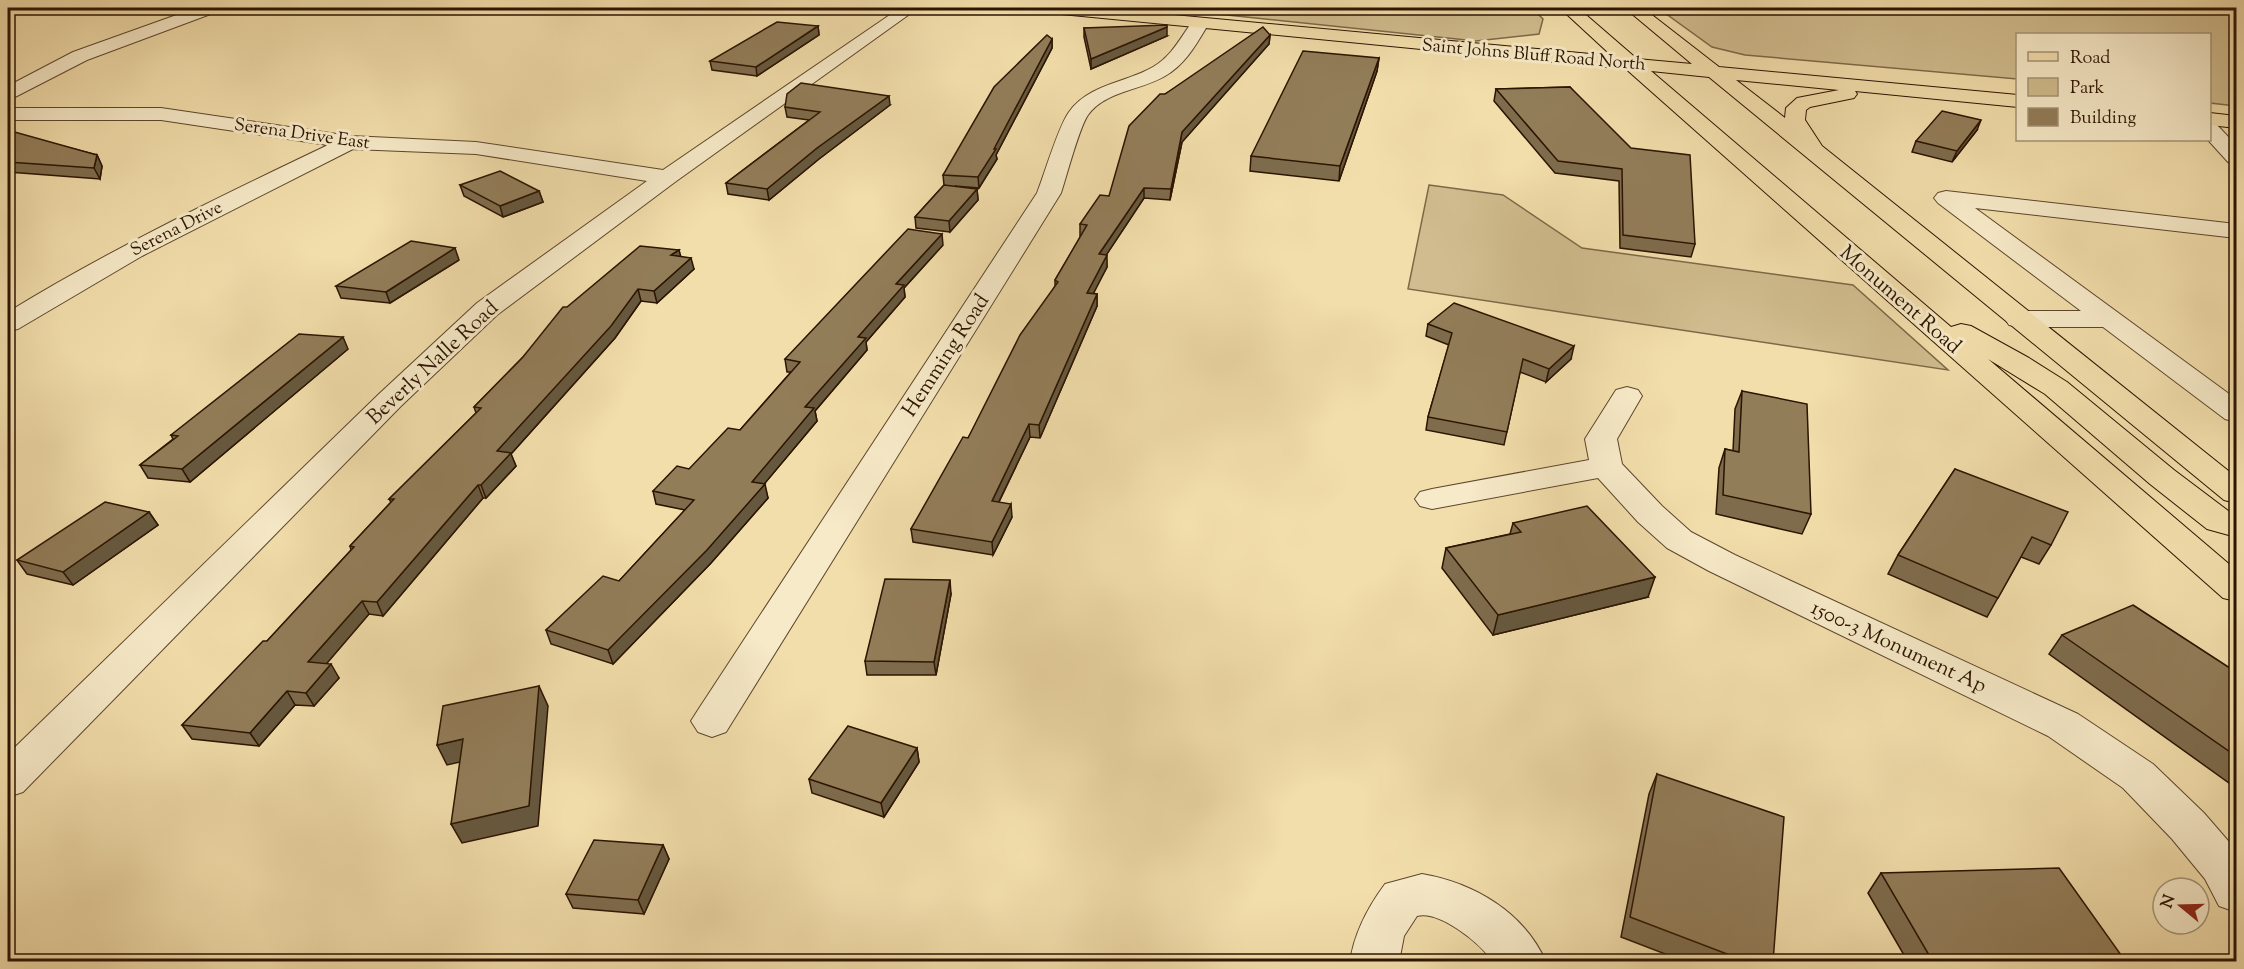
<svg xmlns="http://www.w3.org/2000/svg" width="2244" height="969" font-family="'Sorts Mill Goudy',serif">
<rect width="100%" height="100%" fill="#f2deab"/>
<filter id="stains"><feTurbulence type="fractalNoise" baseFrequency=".00333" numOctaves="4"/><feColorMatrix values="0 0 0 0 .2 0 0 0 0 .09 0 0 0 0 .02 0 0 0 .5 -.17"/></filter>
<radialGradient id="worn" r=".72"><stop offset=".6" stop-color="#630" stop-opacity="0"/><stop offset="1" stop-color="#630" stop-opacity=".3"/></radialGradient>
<g fill="#d0bc8e" stroke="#7e6848" stroke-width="1.5">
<path d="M1160,8H1532L1543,19L1539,34L1476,41Z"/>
<path d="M1658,8H2236V106L2210,103V34H2018L2017,79L1745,55L1712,47Z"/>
<path d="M1429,185L1503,195L1582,248L1853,285L1948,370L1408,289Z"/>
</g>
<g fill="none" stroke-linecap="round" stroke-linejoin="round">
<defs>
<g id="minor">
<path d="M196,8H218L216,12L87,60L15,97L8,99V86L73,52Z"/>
<path d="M900,8H918L675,182L497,315L401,406L23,792L8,797V754L379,394L477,303L647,181L476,154L353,149L142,256L18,329L8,331V312C111,249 219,197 328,145L161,120H8V108H161L350,136L476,142L663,170Z"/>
<path d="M1200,18L1206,19L1209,23C1197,43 1186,64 1165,76C1142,90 1105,91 1088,115C1079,128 1067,175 1061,193L726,732L712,737L698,732L691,721L698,710L1037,193C1045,173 1058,127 1069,112C1089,84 1125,83 1153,67C1172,56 1181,37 1194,19Z"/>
<path d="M2210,123L2217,125L2236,145V163L2228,162L2208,140Z"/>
<path d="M1946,191L2236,224V238L1975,208L2236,399V422L2225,419L2103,327H2019L2009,325L2005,319L2009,313L2019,311H2081L1938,203L1934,198L1938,193Z"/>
<path d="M1627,387L1638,390L1642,396L1617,439L1622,464L1662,506L1691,532L1735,555L2078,714L2153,764L2204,813L2236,850V912L2219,906L2205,879L2172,839L2123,788L2048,736L1709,571L1667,548L1638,522L1598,478L1432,509L1420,506L1415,499L1420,492L1432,489L1589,460L1585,439L1616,390Z"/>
<path d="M1422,874C1474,883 1524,912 1546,962H1493C1481,944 1440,910 1417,916L1404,936L1399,962H1350C1354,933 1368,907 1385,884Z"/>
</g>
<g id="major">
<path d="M1043,8H1099L1612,56L1560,8H1578L1637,59L1692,64L1625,8H1643L1719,67L2018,95V107L1855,91L1857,94L1854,98L1810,107L1806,110L1805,120L1822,146L2236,477V503L2224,500L1709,77L1651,71L1951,327L1961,324L1971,326L2029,358L2067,382L2174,470L2231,513L2236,515V537L2207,529L2150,484L2045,394L1988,359L2236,570V601L2223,598L1626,69L1051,13ZM1736,80L1839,90L1797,98L1786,108L1785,118Z"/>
<path d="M2210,113L2236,116V128L2210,125Z"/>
</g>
</defs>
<use href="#minor" stroke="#5d462c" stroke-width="2"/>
<use href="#major" stroke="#2b1401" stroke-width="2"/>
<use href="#minor" fill="#f7eac8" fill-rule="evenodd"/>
<use href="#major" fill="#f2deab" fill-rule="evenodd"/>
</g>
<g fill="#7e6c4d" stroke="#2b1401" stroke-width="1.5">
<path d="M818,26L819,35L757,76L712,70L710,61Z"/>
<path d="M1084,28L1167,36L1091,69L1084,37Z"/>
<path d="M1270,35L1269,44L1182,142L1170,200L1144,198L1106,255L1107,267L1093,293L1097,294V306L1040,438L1030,437L999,502L1012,517L993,555L913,542L911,529L968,438L1055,286V280L1081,236H1080V224L1109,196L1165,94Z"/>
<path d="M1052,39V48L996,155L997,159L979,188L955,186L977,189L978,200L950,232L916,228L915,217L944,185L943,175Z"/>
<path d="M1379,58L1377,71L1339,181L1250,171L1251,156Z"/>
<path d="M1570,87L1695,244L1691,257L1620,248L1619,181L1555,173L1494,101L1496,89Z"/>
<path d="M890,105L819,159L769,200L728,194L726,183L809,120L787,117L785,107Z"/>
<path d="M1977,130L1952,162L1912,152L1916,141Z"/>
<path d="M8,132L97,155L102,166L100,179L8,172Z"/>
<path d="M460,185L539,191L543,202L503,217L464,196Z"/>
<path d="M943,245L904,288L905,297L866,342L867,350L815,411L817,421L764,484L768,498L711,563L613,664L551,644L546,630L619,581L685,510L656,504L653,491L689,469L740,430L791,372H787L785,359Z"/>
<path d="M679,250L680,256L694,269L657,303L641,301L615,338L511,454L516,466L486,498H483L383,616L369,614L326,664L339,678L314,706L295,705L259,746L192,739L182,725L267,641L351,550L350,546L391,502L389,499L476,413L474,407L523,357L567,307Z"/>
<path d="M459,260L390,303L341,298L336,286Z"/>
<path d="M1428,324L1571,359L1546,382L1520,372L1504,445L1426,430L1428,417L1449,345L1426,336Z"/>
<path d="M348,349L190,482L148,478L140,465L173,439L171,435Z"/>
<path d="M1742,391L1811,514L1802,534L1716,514L1719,468L1725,449L1733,451L1735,409Z"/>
<path d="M1955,469L2051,545L2039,564L2021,557L1987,617L1888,574L1898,555Z"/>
<path d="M149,512L158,525L73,585L27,574L17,560Z"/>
<path d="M1513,523L1648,597L1493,635L1442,568L1446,548L1510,534Z"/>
<path d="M951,594L936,675H867L865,661Z"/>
<path d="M2062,635L2236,672V788L2049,654Z"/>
<path d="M917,748L919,762L884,817L812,793L809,779Z"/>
<path d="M1657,774L1773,962H1686L1621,937L1649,794Z"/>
<path d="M663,845L669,859L644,914L573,908L566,894Z"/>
<path d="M1881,873L2126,962H1908L1868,893Z"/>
</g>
<g fill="#66583e" stroke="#2b1401" stroke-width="1.5">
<path d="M818,26L819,35L757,76L756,67Z"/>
<path d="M1167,27V36L1091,69V59Z"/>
<path d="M1270,35L1269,44L1182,142L1170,200L1171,189L1182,132Z"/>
<path d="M1052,39V48L996,155L997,159L979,188L978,177Z"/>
<path d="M1379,58L1377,71L1339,181L1340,166Z"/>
<path d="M889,96L890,105L819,159L769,200L767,189L817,148Z"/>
<path d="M1981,120L1977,130L1952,162L1957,151Z"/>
<path d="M97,155L102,166L100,179L94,168Z"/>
<path d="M1144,188V198L1099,266V254Z"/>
<path d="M977,189L978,200L950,232L949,221Z"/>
<path d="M539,191L543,202L503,217L500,206Z"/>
<path d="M942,234L943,245L904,288L905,297L866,342L867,350L815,411L817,421L755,495L752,482L805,407L858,337L896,284Z"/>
<path d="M455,248L459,260L390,303L386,292Z"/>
<path d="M679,250L682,261L671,255Z"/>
<path d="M1107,255V267L1088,304L1087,293Z"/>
<path d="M691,258L694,269L657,303L654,291Z"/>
<path d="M638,289L641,301L615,338L511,454L516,466L486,498L481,485L497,451Z"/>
<path d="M1097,294V306L1040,438L1039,425Z"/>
<path d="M343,337L348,349L190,482L182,469Z"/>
<path d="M1574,346L1571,359L1546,382L1549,369Z"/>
<path d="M1029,424L1030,437L993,514L992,501Z"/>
<path d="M765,484L768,498L711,563L613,664L608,650Z"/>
<path d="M478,485L483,498L383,616L377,602Z"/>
<path d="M1011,504L1012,517L993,555L992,542Z"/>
<path d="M149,512L158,525L73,585L63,572Z"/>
<path d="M1655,577L1648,597L1493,635L1498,615Z"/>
<path d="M950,580L951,594L936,675L934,662Z"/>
<path d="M362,601L369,614L316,676L308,662Z"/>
<path d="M331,664L339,678L314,706L306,693Z"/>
<path d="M539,686L548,706L538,826L462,843L451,824Z"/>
<path d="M287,691L295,705L259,746L250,733Z"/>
<path d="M463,739L473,759L447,765L437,745Z"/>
<path d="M917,748L919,762L884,817L881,803Z"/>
<path d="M663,845L669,859L644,914L638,900Z"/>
</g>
<g fill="#927d59" stroke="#2b1401" stroke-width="1.5">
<path d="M777,22L818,26L756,67L710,61Z"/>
<path d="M1167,25V27L1091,59L1084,28Z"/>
<path d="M1263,27L1270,35L1182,132L1171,189L1144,188L1099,254L1107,255L1087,293L1097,294L1039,425L1029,424L992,501L1011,504L992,542L911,529L963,437L968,438L1020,335L1058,282L1055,280L1087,225L1080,224L1100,195L1109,196L1129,126L1160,94H1165Z"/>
<path d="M1047,35L1052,39L994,149H996L978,177L943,175L994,87Z"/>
<path d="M1303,51L1379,58L1340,166L1251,156Z"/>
<path d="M801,83L889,96L817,148L767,189L726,183L820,112L785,107L787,94Z"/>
<path d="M1570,87L1631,148L1690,155L1695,244L1623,235L1622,169L1558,161L1496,89Z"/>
<path d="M1942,111L1981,120L1957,151L1916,141Z"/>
<path d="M11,131L97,155L94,168L8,162V132Z"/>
<path d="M500,171L539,191L500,206L460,185Z"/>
<path d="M944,185L977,189L949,221L915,217Z"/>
<path d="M908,229L942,234L896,284L904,285L858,337L866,338L805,407L814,408L752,482L765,484L707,550L608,650L546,630L603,576L619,581L694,500L653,491L677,466L689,469L728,428L740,430L800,362L785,359Z"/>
<path d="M411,241L455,248L386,292L336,286Z"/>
<path d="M640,246L679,250L671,255L691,258L654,291L638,289L611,326L497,451L511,453L481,485H478L377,602L362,601L308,662L331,664L306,693L287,691L250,733L182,725L263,641H267L354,547L350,546L394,499H389L481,408L474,407L523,357L563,307H567Z"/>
<path d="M1454,303L1574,346L1549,369L1523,359L1507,432L1428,417L1452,333L1428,324Z"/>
<path d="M299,334L343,337L182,469L140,465L178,436L171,435Z"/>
<path d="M1742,391L1807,404L1811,514L1723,495L1725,449L1739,452Z"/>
<path d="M1955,469L2068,512L2051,545L2032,537L1998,598L1898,555Z"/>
<path d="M105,502L149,512L63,572L17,560Z"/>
<path d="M1587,506L1655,577L1498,615L1446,548L1521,532L1513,523Z"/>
<path d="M885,579L950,580L934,662L865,661Z"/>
<path d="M2133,605L2236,672V756L2062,635Z"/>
<path d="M539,686L529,806L451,824L463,739L437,745L443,706Z"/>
<path d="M848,726L917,748L881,803L809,779Z"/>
<path d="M1657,774L1784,817L1773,962H1748L1630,917Z"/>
<path d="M594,840L663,845L638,900L566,894Z"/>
<path d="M2059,868L2126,962H1933L1881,873Z"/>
</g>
<g text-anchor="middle" stroke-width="6" stroke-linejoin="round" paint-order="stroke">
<g font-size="18" fill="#2b1401" stroke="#f7eac8">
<text transform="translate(1534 54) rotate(5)" y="6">Saint Johns Bluff Road North</text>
<text transform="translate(302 133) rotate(8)" y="6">Serena Drive East</text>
<text transform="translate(176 228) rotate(-27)" y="6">Serena Drive</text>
</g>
<g font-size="21" fill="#2b1401" stroke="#f7eac8">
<text transform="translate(1901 299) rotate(41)" y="7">Monument Road</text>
<text transform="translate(945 355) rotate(-57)" y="7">Hemming Road</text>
<text transform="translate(432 362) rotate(-43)" y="7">Beverly Nalle Road</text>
<text transform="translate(1899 646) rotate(25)" y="7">1500-3 Monument Ap</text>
</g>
</g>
<rect width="2244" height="969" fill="none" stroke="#f2deab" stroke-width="30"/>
<rect x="9" y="9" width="2226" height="951" fill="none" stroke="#2b1401" stroke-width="3"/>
<rect x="15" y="15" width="2214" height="939" fill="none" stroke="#2b1401" stroke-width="1.5"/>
<rect x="2016" y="33" width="195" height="108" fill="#f7eac8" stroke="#a59478" stroke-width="1.5"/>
<rect x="2028" y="52" width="30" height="9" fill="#f2deab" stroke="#a59478" stroke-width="1.5"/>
<text x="2070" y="63" font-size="18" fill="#2b1401">Road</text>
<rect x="2028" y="78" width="30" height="18" fill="#d0bc8e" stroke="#a59478" stroke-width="1.5"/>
<text x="2070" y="93" font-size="18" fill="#2b1401">Park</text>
<rect x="2028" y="108" width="30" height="18" fill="#927d59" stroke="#a59478" stroke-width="1.5"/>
<text x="2070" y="123" font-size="18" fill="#2b1401">Building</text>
<g transform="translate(2181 906) rotate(289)"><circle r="28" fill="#f7eac8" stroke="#a59478" stroke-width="1.5"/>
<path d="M0-4.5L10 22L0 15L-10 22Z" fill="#8f2418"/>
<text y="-9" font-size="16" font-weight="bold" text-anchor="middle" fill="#2b1401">N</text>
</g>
<rect width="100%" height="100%" filter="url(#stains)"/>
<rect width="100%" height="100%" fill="url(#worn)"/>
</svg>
